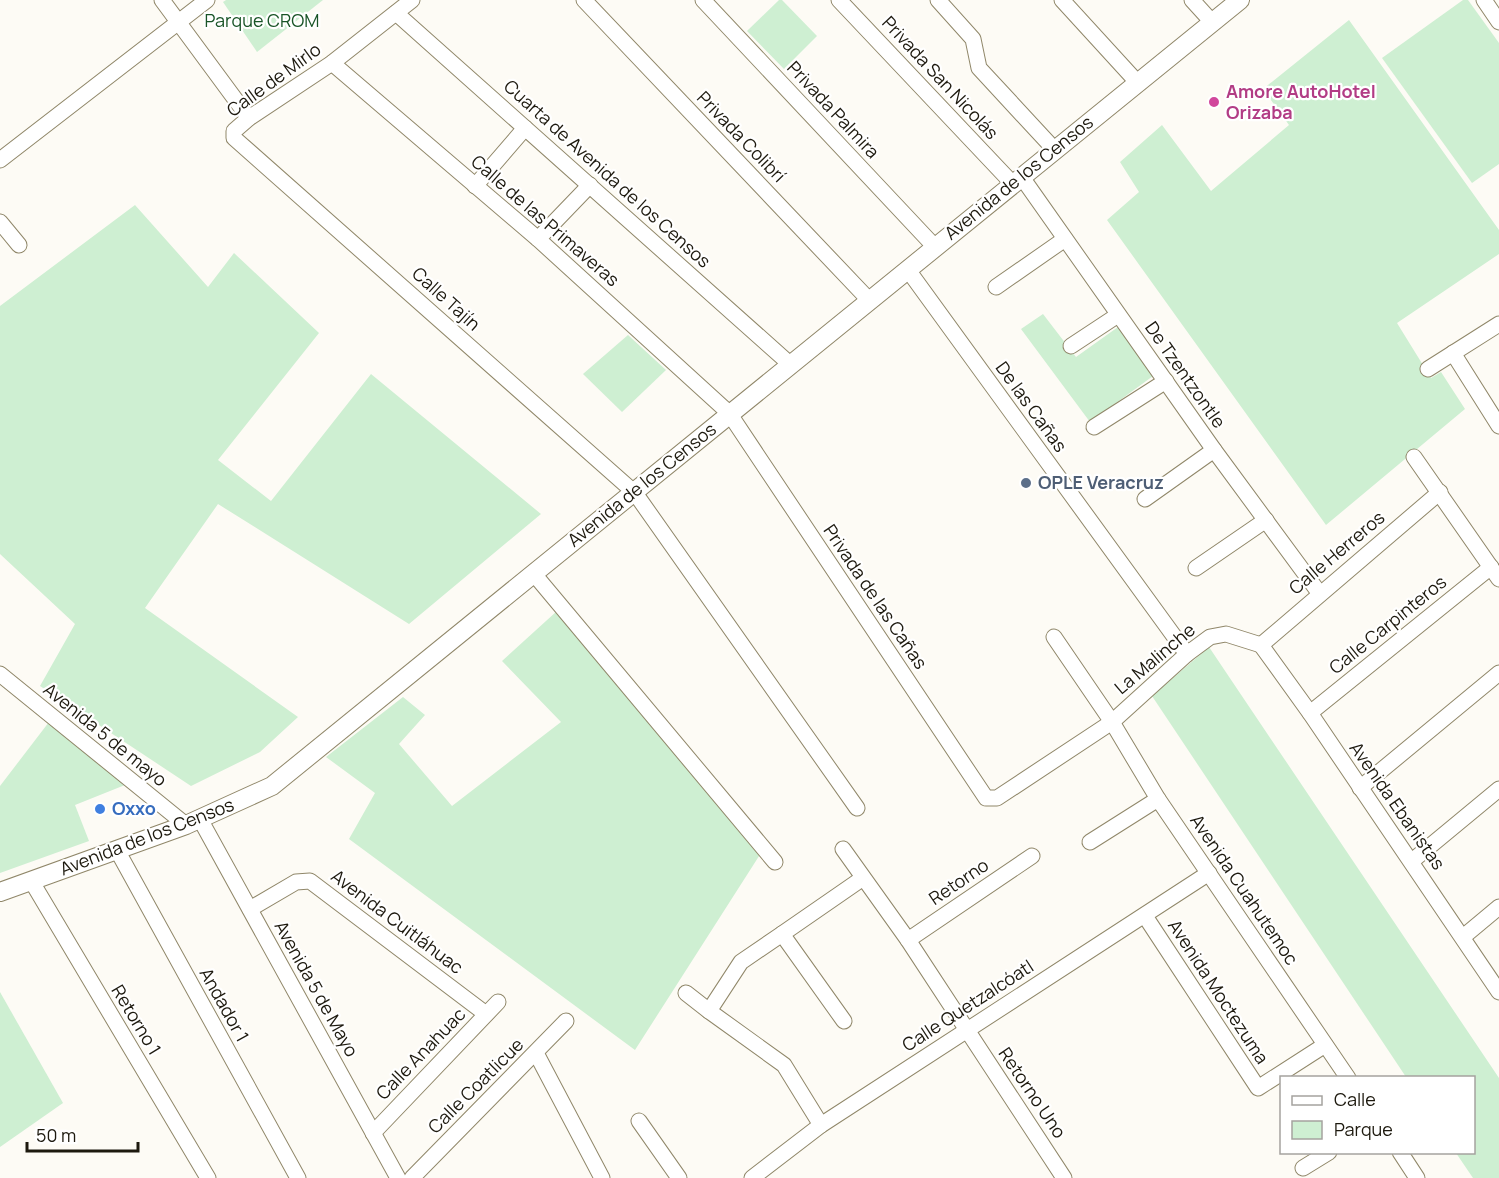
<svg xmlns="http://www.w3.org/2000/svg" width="1499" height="1178" font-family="Manrope,sans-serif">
<rect width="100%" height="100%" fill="#fdfbf5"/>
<g fill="#ceefd2">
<path d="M226,0H323L257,52L223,2Z"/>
<path d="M779,0H782L817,36L784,69L747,31Z"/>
<path d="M1463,0H1468L1499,43V164L1472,183L1382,58Z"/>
<path d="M1349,20L1499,230V254L1397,323L1431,378L1441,372L1465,409L1326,525L1107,220L1139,192L1120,162L1162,125L1211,191L1289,125L1263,89Z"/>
<path d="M135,205L208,287L234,253L319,333L218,460L271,501L371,374L541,514L409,624L218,504L145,608L298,717L260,752L191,786L40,686L75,624L0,554V306Z"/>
<path d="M1043,314L1076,357L1118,327L1153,376L1090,422L1021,329Z"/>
<path d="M628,335L666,370L622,412L583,374Z"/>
<path d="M557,611L761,853L635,1050L349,839L375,793L326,757L403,697L425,715L399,744L452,806L561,722L502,661Z"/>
<path d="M1209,647L1499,1078V1178H1473L1456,1153L1474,1152V1078L1406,1077L1152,696Z"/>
<path d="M49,722L125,785L75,805L89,841L0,873V786Z"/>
<path d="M0,992L63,1103L0,1147Z"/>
</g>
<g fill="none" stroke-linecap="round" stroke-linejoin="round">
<defs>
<g id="minor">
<path d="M162,0L249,118"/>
<path d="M412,0L332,63L249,118L234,131V138L635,493L857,808"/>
<path d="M584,0L870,301"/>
<path d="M703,0L935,247"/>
<path d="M839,0L1012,183"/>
<path d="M938,0L973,39L979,68L1054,149"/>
<path d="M1062,0L1137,82"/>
<path d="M1192,0L1212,22"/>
<path d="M1484,0L1499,22"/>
<path d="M396,13L791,365"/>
<path d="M332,63L538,239L729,413L986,798H997L1112,722L1187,654L1210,637L1226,634L1261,645"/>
<path d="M0,160L207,0"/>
<path d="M1021,176L1214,450L1320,594"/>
<path d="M475,186L525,128"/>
<path d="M0,222L19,245"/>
<path d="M538,239L590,185"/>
<path d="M908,270L1187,654"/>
<path d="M996,287L1065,239"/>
<path d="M1071,346L1118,315"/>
<path d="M1453,353L1499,426"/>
<path d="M1428,369L1499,324"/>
<path d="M1094,427L1166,381"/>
<path d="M1414,457L1499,579"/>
<path d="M1145,499L1214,450"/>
<path d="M1196,568L1266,520"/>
<path d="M534,574L775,862"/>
<path d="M1054,637L1112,722L1158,799L1348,1078"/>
<path d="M1261,645L1310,713L1499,992"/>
<path d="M1261,645L1440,492"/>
<path d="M0,674L186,825"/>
<path d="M1310,713L1491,567"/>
<path d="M1360,788L1499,673"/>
<path d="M200,819L398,1178"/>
<path d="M1090,842L1158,799"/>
<path d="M843,849L908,940L1064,1178"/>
<path d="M117,850L298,1178"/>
<path d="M1412,861L1499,789"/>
<path d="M32,882L208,1178"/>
<path d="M250,909L296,882L310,881L486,1014"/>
<path d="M1145,916L1258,1088L1325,1045"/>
<path d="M782,934L741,962L709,1011L784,1065L821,1125"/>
<path d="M1463,937L1499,907"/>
<path d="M908,940L1032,856"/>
<path d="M686,993L709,1011"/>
<path d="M844,1021L782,934L863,878"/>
<path d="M536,1053L602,1178"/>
<path d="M639,1121L679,1178"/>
<path d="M373,1133L498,1002"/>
<path d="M1400,1152L1417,1178"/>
<path d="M1303,1168L1329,1152"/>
<path d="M412,1178L566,1021"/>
<path d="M752,1178L821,1125L1209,873"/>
</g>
<path id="tertiary" d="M0,892L186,825L272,786L1240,0"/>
</defs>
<use href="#minor" stroke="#908769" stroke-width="17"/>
<use href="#tertiary" stroke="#908769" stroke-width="20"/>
<use href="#minor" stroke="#fff" stroke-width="15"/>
<use href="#tertiary" stroke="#fff" stroke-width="18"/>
</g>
<circle fill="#d1479c" stroke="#fff" stroke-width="2" cx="1214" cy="102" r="6"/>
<circle fill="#5c6f8a" stroke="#fff" stroke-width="2" cx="1026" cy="483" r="6"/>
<circle fill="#3f7fe0" stroke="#fff" stroke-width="2" cx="100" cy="809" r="6"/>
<g text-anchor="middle" stroke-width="4.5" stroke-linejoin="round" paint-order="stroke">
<g font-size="18" fill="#195427" stroke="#fff">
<text x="262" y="27">Parque CROM</text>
</g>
<g font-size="18" fill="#1d190e" stroke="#fff">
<text transform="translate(940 78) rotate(47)" y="6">Privada San Nicolás</text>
<text transform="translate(274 80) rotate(-36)" y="6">Calle de Mirlo</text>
<text transform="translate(833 110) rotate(47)" y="6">Privada Palmira</text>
<text transform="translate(741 137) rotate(46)" y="6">Privada Colibrí</text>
<text transform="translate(607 174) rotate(42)" y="6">Cuarta de Avenida de los Censos</text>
<text transform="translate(1019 178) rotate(-39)" y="6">Avenida de los Censos</text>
<text transform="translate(545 221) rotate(41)" y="6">Calle de las Primaveras</text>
<text transform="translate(446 299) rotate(42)" y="6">Calle Tajín</text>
<text transform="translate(1185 375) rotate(55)" y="6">De Tzentzontle</text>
<text transform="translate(1031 407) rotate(54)" y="6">De las Cañas</text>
<text transform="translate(642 485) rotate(-39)" y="6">Avenida de los Censos</text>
<text transform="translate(1337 553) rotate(-40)" y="6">Calle Herreros</text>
<text transform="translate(875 597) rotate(56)" y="6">Privada de las Cañas</text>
<text transform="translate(1388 625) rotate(-39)" y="6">Calle Carpinteros</text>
<text transform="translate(1155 659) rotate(-40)" y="6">La Malinche</text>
<text transform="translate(105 735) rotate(39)" y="6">Avenida 5 de mayo</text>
<text transform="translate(1397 806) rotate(55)" y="6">Avenida Ebanistas</text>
<text transform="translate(147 837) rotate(-21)" y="6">Avenida de los Censos</text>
<text transform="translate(959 882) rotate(-34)" y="6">Retorno</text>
<text transform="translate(1244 890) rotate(56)" y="6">Avenida Cuahutemoc</text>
<text transform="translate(397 922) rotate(37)" y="6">Avenida Cuitláhuac</text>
<text transform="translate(316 989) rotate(61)" y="6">Avenida 5 de Mayo</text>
<text transform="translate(1218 992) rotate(57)" y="6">Avenida Moctezuma</text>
<text transform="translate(224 1005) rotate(61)" y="6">Andador 1</text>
<text transform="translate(968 1006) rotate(-33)" y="6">Calle Quetzalcóatl</text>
<text transform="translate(136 1020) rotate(59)" y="6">Retorno 1</text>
<text transform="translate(421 1054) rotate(-46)" y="6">Calle Anahuac</text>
<text transform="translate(476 1086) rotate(-45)" y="6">Calle Coatlicue</text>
<text transform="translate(1032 1093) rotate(56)" y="6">Retorno Uno</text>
</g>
<g font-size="18" font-weight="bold" fill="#b23c85" stroke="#fff" text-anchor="start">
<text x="1226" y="98">Amore AutoHotel<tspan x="1226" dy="21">Orizaba</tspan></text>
</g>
<g font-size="18" font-weight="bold" fill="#4e5e75" stroke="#fff" text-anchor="start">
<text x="1038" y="489">OPLE Veracruz</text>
</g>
<g font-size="18" font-weight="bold" fill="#366cbe" stroke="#fff" text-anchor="start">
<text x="112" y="815">Oxxo</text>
</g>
</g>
<rect x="1280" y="1076" width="195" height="78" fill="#ffffff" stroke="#a5a39f" stroke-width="1.5"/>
<rect x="1292" y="1096" width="30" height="9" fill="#ffffff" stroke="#a5a39f" stroke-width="1.5"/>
<text x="1334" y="1106" font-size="18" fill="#1d190e">Calle</text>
<rect x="1292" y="1121" width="30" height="18" fill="#ceefd2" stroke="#a5a39f" stroke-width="1.5"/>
<text x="1334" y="1136" font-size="18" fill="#1d190e">Parque</text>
<path d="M27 1142v9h111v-9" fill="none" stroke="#1d190e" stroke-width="3"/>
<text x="36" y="1142" font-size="18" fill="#1d190e" stroke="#ffffff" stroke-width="4.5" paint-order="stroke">50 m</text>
</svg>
